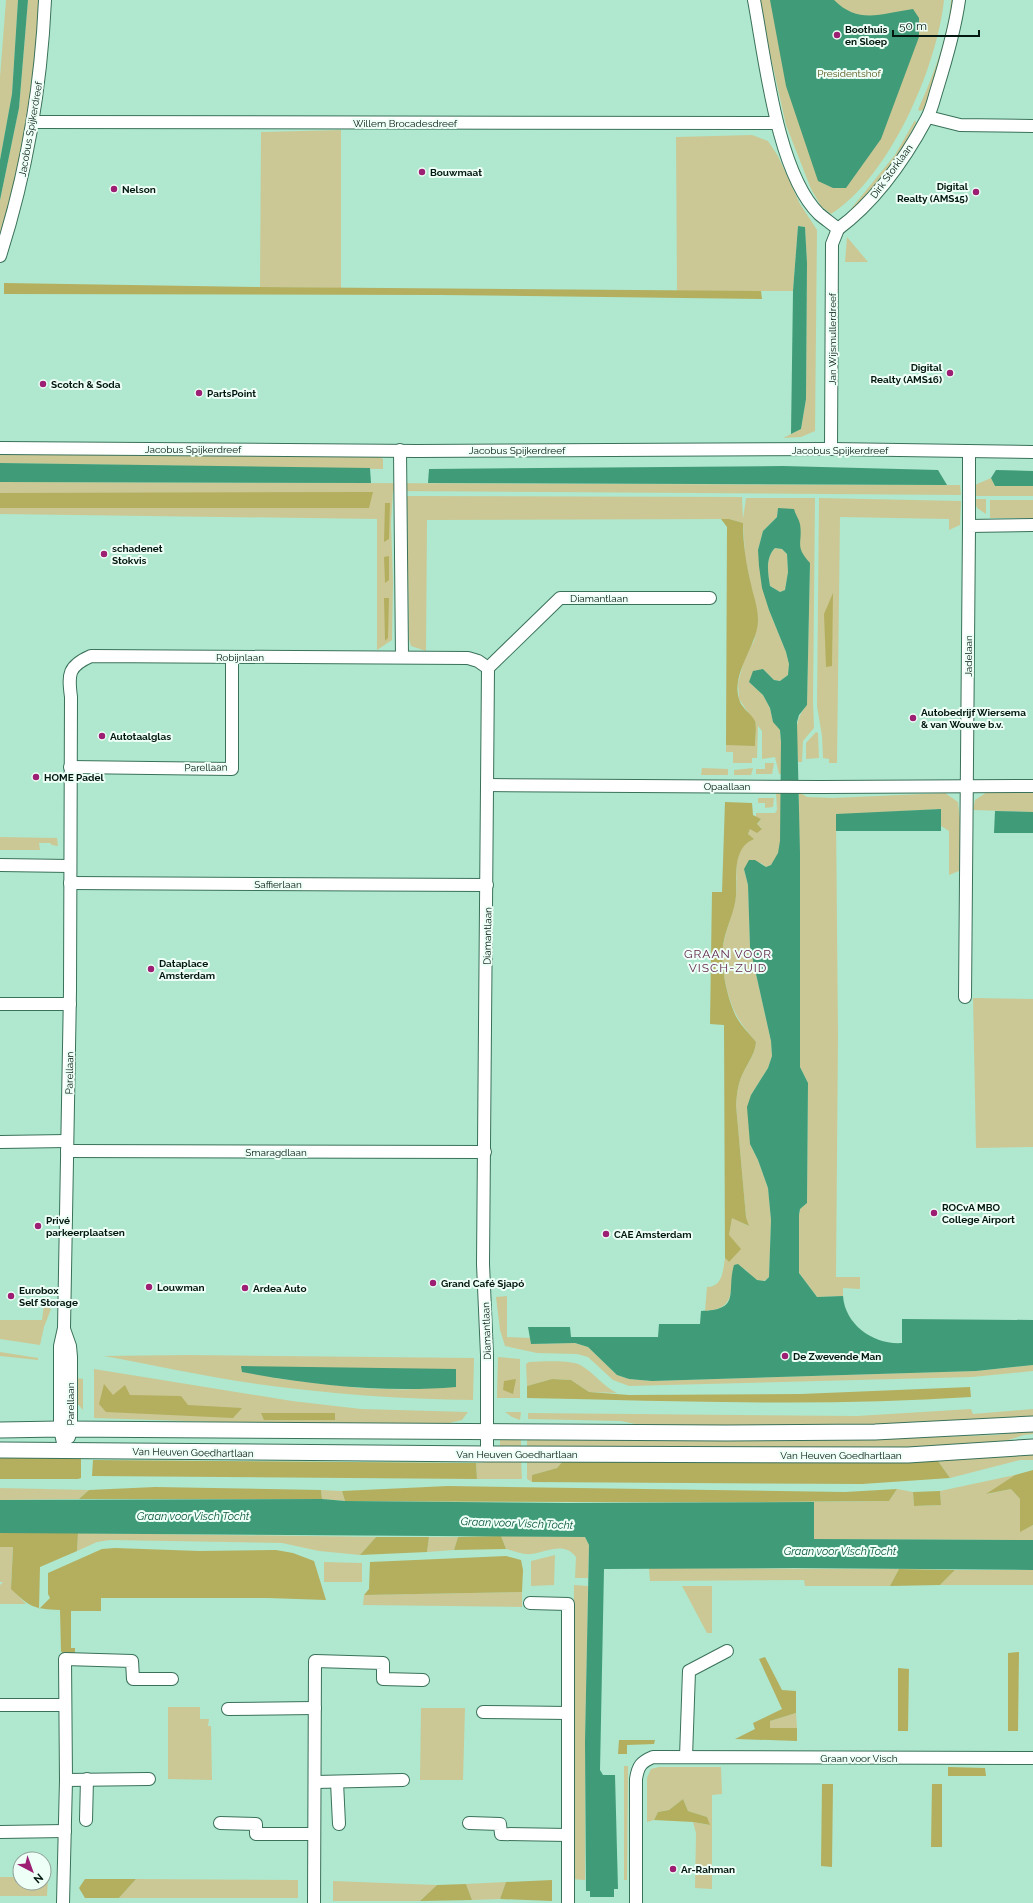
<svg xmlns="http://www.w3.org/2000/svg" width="1033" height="1903" font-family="Raleway,sans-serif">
<rect width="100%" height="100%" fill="#afe8ce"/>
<g fill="#cbc895" fill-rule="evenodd">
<path d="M6,0H18L12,94L0,160V77Z"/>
<path d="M28,0H40L29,123L0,245V200L19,108Z"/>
<path d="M758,0H944C937,67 890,176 831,214L821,206L811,189L786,125Z"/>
<path d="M951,0H954V6L935,81L923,110L920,111L918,110C933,76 948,38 951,0Z"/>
<path d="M915,120L916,123C900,152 879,193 850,210L895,155Z"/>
<path d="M341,130V288L260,287L261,132Z"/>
<path d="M752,135L768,141L778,156L800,204L817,230L815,431L801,437L783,438L801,429L806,399L807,263L805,227L798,226L793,291H677L676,137Z"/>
<path d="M847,237L868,262H845Z"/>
<path d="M0,453L377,455L383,459V469L0,463Z"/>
<path d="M991,478L995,486H1033V496H974L975,485Z"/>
<path d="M0,482L960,485L961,495L393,491L391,523L393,582L392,640L377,650V519L0,514Z"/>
<path d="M407,496L742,497L743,519L746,498H815L813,702L814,728L803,741L802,762H798C797,741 792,721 807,705L810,564C808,561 804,557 802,554C795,542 803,528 795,513L778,509L777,517L763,531L758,550L769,610L786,652L789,664L788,675L780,681L774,680L763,669L749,682L763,695L770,708L773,721L780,730L781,742V774H779L775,757L762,759V731L758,726L757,758H752V763H733V752H726V745H755L756,724L739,699L738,683L745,657L754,641L758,620L745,556L743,523L729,519L427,520L426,651L411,646L409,639Z"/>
<path d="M819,498L961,501L960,525L949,530V519L840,517L837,763H829V759L823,758L822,736L817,706Z"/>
<path d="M974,499H986V514L977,508Z"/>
<rect x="990" y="500" width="43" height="18"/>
<path d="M775,548L782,549L787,554L788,572L785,590L780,592L770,586C768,573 765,558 775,548Z"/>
<path d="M816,732L818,733L819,758L806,759V743Z"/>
<path d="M765,763H774L772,774H756V769H765Z"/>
<path d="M702,768L728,769V775H701Z"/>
<path d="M753,768L751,775H734V770Z"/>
<path d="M1033,791V812L973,810L975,800L987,792Z"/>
<path d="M799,792L807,797L833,798L945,793L958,802L961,828L959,871L949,875V831L941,826L940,809L836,815L838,1036L836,1277H860V1289L843,1288V1296L817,1297L799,1273V1215L800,1209L807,1203L808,1083L800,1067Z"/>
<path d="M776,793H781C781,814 787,848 771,865L766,867L761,863L744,869L748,885L750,947L771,1041L772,1056L768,1068L751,1095L750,1144L758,1160L768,1188L771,1220L769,1277C760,1287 751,1276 745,1269L733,1270C731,1292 734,1310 705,1311L707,1287C723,1287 723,1270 725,1258L729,1262V1235L732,1217L748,1226L746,1217L736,1105C737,1093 738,1082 744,1071C749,1062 755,1054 756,1042C750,1034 743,1027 738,1018C727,999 719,962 724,941C727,926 734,911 736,896C738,876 731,849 753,839L748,834L750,829L762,828L757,825L761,819L756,817V813H775L777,810Z"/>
<path d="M758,798H774L773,807L765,808V803H758Z"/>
<path d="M0,837L57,838L58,846L52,845L50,843H39L40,850H0Z"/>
<path d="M973,998L1033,999V1147L976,1148Z"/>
<path d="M507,1296V1337L530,1338L531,1344L575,1343L588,1347L617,1375L629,1379L652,1381L976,1371L1033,1365V1371L972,1377L629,1386L613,1380L588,1357L577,1354L537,1353L505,1346L500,1330L496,1297Z"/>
<path d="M44,1305L51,1309L44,1327L40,1345L0,1339V1320H42Z"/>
<path d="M0,1352L38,1358V1360L0,1356Z"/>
<path d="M188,1355L474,1358L473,1400C401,1399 329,1394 257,1384C206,1377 155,1365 104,1356ZM265,1377L415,1390L360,1388Z"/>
<path d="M498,1357L520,1359V1398H497Z"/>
<path d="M529,1362C543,1362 570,1359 582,1366C595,1374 603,1386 617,1393L589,1392L571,1380L552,1379L527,1386L526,1364Z"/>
<path d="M94,1369L292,1401L361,1409L468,1412L462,1420L445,1424L237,1425L216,1422L94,1418Z"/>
<path d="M75,1378L83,1379V1410L76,1402Z"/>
<path d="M971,1409L973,1414L1033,1409V1418L919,1427H650L621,1421L528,1419V1413L857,1416Z"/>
<path d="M505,1412H521L520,1420L512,1417Z"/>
<path d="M1033,1431V1434L1024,1435L996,1444L904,1449L527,1448V1438L869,1439L995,1435Z"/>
<rect x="500" y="1438" width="21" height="10"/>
<path d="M1033,1453V1460H1020L950,1478L938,1461Z"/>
<path d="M521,1459L522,1479H477L476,1463Z"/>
<path d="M527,1460H564L557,1468L532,1475V1482L527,1479Z"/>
<path d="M1015,1475L987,1494L1011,1489L1020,1499V1531L1033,1525V1540L814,1539V1502L889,1501L897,1489L913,1492L914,1506L941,1505L940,1491Z"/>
<path d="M0,1488L89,1490L79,1499L0,1500Z"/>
<path d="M321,1490L342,1491L345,1501L322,1499Z"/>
<path d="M78,1533L376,1537L360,1555L319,1551L282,1543L110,1540L97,1542L77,1551Z"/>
<path d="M501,1536L585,1537L589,1545L588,1578H575L576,1557C564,1541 547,1552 531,1554C523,1555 514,1551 506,1549Z"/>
<path d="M429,1537H458L454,1550L427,1552Z"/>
<path d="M13,1546L11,1588L26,1604H0V1585L3,1582H0V1547Z"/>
<path d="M555,1555L554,1585L531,1586V1561Z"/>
<path d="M324,1562L362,1563V1582H324Z"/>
<path d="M649,1568L899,1569L890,1586H805L804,1580L650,1581Z"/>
<path d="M955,1570H1033V1585H940Z"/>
<path d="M574,1585L588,1586L585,1741V1880L571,1879Z"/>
<path d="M682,1586H712V1633H707Z"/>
<path d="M522,1592V1607L363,1605L364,1595Z"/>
<path d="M168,1707H200V1719H209L208,1726H211L212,1780L168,1779Z"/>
<path d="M421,1708H465L463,1780H420Z"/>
<path d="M796,1713L797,1728L770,1729V1721Z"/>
<path d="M624,1766H628L627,1880H624Z"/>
<path d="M659,1767H721L722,1794L712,1795V1889L695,1888L696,1833L693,1822L709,1825L707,1817L688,1811L683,1799L669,1810L658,1812L654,1820L647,1822V1778L651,1769Z"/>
<path d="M0,1877H20V1883H44V1877H48L47,1896H0Z"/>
<path d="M136,1879L298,1880V1898H119Z"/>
<path d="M333,1881L437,1885L420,1901H333Z"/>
<path d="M506,1882L500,1899L472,1900L466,1884Z"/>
</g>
<g fill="#b4ae5f">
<path d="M4,283L260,287L761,291L762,299L440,295L4,294Z"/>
<path d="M373,492L369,508H0V493Z"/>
<path d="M385,503H390L389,539L384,542Z"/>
<path d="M721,519H729L743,523C743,544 746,563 751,584C753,595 758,607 758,620C758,645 731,672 739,699C741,708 751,713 755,721C757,727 755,739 755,746L726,745L727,527Z"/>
<path d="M389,556V580L385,583L384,557Z"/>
<path d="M833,593L832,666L826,667L824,614Z"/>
<path d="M384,598H389L388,638L385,641Z"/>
<path d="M725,802L752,803L753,815L761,819L757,824L762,829L757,833L750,829L748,834L754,839C732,848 737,876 736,896C735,910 727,926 724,940C719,962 727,999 737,1018C742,1027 750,1034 756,1042C755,1054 749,1061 744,1071C738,1082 737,1093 736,1105L746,1217L749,1226L732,1218L729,1235L741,1249L729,1262L725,1258L724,1025L710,1024L712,892H722Z"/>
<path d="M516,1379L513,1394L503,1390L504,1381Z"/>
<path d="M552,1379L571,1380L589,1392L629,1395L801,1394L970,1387L971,1397C823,1407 675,1401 527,1398V1386Z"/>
<path d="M104,1384L113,1395L125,1385L130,1395L181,1396L188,1405L242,1408L233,1418L106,1412L99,1404Z"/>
<path d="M261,1413H335V1420H264Z"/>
<path d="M0,1457L81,1458V1478L78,1479H0Z"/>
<path d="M93,1460L476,1463L477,1479L92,1476Z"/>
<path d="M564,1460L938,1461L950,1478L862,1484L532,1482V1475L557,1468Z"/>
<path d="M1033,1470V1525L1020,1532V1499L1011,1489L986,1494L1015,1475Z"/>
<path d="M448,1486L845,1492L897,1489L889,1501C708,1503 526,1502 345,1501L342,1491Z"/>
<path d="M155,1487L321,1490L322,1499H79L89,1490Z"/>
<path d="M940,1491L941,1505L914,1506L913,1492Z"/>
<path d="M0,1533H78L77,1551L40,1567L39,1609L50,1598L48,1594V1573L102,1549L115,1548L199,1551L276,1550L293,1553L314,1561L326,1600L268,1598H101V1611H71V1648H75V1654H63L61,1651L60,1610C33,1609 30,1607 11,1589L13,1547H0Z"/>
<path d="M501,1536L506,1549L454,1550L458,1537Z"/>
<path d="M376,1537H429L427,1552L360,1555Z"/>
<path d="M506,1556L521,1560L523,1570L522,1592L364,1595L369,1589L370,1562Z"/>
<path d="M899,1569L955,1570L940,1585L890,1586Z"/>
<path d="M1019,1652L1018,1731H1008V1653Z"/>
<path d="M765,1657L782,1690L796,1691V1713L770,1721V1728H797V1741L735,1739L755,1729L753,1723L782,1709L759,1659Z"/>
<path d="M898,1668L909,1669L908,1731H898Z"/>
<path d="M619,1740H655L654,1744L627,1745V1754H618Z"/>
<path d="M948,1767L985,1768L986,1776H948Z"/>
<path d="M822,1784H833L832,1867L821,1866Z"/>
<path d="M932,1784H942V1847H931Z"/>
<path d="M683,1799L688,1811L707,1817L710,1825L693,1822L654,1820L658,1812L669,1810Z"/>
<path d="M85,1879H136L119,1898H85L79,1888Z"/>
<path d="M552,1880V1901L500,1899L506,1882Z"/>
<path d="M466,1884L472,1900L420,1901L437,1885Z"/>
</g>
<g fill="#409b78" fill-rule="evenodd">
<path d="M18,0H28L19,108L0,200V160L12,94Z"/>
<path d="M770,0H834C859,25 882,13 913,9L919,18V37L881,139L846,188H833L818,181L786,86Z"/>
<path d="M798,226L805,227L807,263L806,399L801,429L791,434L793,291Z"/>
<path d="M0,463L370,468L371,483L0,482Z"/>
<path d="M783,466L938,470L947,485L428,483L429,469Z"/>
<path d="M996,470L1033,471V486H995L991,478Z"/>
<path d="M778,508L794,509C795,514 799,519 800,524C803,544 794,545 810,563L807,705L799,715L797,722L800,853V1067L808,1083L807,1203L800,1209L799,1215V1273L817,1297L843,1296C845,1325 874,1345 902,1343V1319L1033,1320V1365L976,1371L652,1381L629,1379L617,1375L588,1347L575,1343L531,1344L528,1327H570L571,1337H658L659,1324H700L701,1311C742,1310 726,1292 734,1265L738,1264L757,1280L765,1281L769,1277L771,1220L768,1188L758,1160L750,1144L747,1107L751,1095L768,1068L772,1056L771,1041L750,947L748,885L744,869L749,860H755L766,867L771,865L778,853L780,841L781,742L780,730L773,722L770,708L763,695L749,682L753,671L763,669L774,680L780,681L788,675L789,664L786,652L769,610L762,588L759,566L758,550L763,531L777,517ZM775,548L782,549L787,554L788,572L785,590L780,592L770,586C768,573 765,558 775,548Z"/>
<path d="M941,809V831H836V814Z"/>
<path d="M995,811L1033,812V833H994Z"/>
<path d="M241,1366L456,1369V1387C384,1393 312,1385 242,1372Z"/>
<path d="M322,1499L345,1501L566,1503L814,1502V1539L1033,1540V1570L795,1568L604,1569L600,1770L603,1775H615L618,1889H614V1903H590V1891H586L585,1741L589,1545L585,1537L0,1533V1500Z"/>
</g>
<path fill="#afe8ce" d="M614,1889H620L616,1891V1903H588V1893L584,1891H590V1897H614Z"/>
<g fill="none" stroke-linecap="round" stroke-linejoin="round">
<defs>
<g id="minor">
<path d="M754,0C765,58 777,173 819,214C825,219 832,224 838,229"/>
<path d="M928,117L960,125L1033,126"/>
<path d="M34,122L777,123"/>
<path d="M838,229C876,201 905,159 927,118C932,109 934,98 937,89C946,60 955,30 959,0"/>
<path d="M0,256C27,172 41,88 45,0"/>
<path d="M0,448L417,451L831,449L1033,452"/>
<path d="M831,449L832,244L838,229"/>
<path d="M400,450L402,657"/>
<path d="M969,526V452"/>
<path d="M70,767L232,769V657"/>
<path d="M487,785L821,787L1033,786"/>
<path d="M0,865L70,866"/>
<path d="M70,883L487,885"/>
<path d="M965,997L969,526L1033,525"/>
<path d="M0,1004H70"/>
<path d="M0,1142L67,1141"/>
<path d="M67,1151L485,1152"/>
<path d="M64,1329L70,1346L71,1357V1429L69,1437"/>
<path d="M65,1452L60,1429V1346L64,1328L70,991L71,697C68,674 68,666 91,656L468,658L478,661L488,668"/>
<path d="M487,1454V1355L483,1264L488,668L560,598H710"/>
<path d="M530,1603L568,1604V1903"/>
<path d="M0,1705H65"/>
<path d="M228,1709L315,1708"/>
<path d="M483,1712L568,1713"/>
<path d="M686,1757L689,1671L727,1651"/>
<path d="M66,1780L149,1779"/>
<path d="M316,1782L403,1780"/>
<path d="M337,1782L339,1824"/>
<path d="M86,1820L87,1779"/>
<path d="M220,1823L256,1824V1834H314"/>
<path d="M469,1823L500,1824L501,1834L568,1835"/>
<path d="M0,1832L65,1831"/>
<path d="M63,1903L66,1780L65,1659L132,1661L133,1679H172"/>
<path d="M314,1903L315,1661L383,1663V1679L423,1680"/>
<path d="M636,1903V1779C638,1766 641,1762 653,1757L1033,1758"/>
</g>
<g id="major">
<path d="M0,1430L60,1429L726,1433L875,1432L1033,1424"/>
<path d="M0,1450L487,1454L908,1455L1033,1447"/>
</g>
</defs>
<use href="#minor" stroke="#3a715a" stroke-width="14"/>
<use href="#major" stroke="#3a715a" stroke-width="17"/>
<use href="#minor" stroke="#fff" stroke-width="12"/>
<use href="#major" stroke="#fff" stroke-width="15"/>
</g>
<g fill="#9d1f74" stroke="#eefff7" stroke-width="1.5">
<circle cx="837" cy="35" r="4"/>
<circle cx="422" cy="172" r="4"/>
<circle cx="114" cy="189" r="4"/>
<circle cx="976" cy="192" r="4"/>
<circle cx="950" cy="373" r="4"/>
<circle cx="43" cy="384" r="4"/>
<circle cx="199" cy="393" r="4"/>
<circle cx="104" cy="554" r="4"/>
<circle cx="913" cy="718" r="4"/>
<circle cx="102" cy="736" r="4"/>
<circle cx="36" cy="777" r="4"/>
<circle cx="151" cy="969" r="4"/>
<circle cx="934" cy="1213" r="4"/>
<circle cx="38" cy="1226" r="4"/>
<circle cx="606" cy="1234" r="4"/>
<circle cx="433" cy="1283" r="4"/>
<circle cx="149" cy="1287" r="4"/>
<circle cx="245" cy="1288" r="4"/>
<circle cx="11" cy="1296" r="4"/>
<circle cx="785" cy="1356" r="4"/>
<circle cx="673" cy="1869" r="4"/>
</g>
<g text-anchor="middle" stroke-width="4" stroke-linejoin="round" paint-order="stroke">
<g font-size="10" font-weight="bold" fill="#031810" stroke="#eefff7" text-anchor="start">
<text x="845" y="33">Boothuis<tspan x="845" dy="12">en Sloep</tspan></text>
<text x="430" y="176">Bouwmaat</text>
<text x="968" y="190" text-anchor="end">Digital<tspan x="968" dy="12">Realty (AMS15)</tspan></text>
<text x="122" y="193">Nelson</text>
<text x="942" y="371" text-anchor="end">Digital<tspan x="942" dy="12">Realty (AMS16)</tspan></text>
<text x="51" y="388">Scotch &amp; Soda</text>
<text x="207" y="397">PartsPoint</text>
<text x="112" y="552">schadenet<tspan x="112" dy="12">Stokvis</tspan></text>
<text x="921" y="716">Autobedrijf Wiersema<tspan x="921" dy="12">&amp; van Wouwe b.v.</tspan></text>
<text x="110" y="740">Autotaalglas</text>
<text x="44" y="781">HOME Padel</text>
<text x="159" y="967">Dataplace<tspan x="159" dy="12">Amsterdam</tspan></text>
<text x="942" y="1211">ROCvA MBO<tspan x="942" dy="12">College Airport</tspan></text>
<text x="46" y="1224">Privé<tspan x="46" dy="12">parkeerplaatsen</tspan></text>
<text x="614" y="1238">CAE Amsterdam</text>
<text x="441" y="1287">Grand Café Sjapó</text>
<text x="157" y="1291">Louwman</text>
<text x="253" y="1292">Ardea Auto</text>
<text x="19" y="1294">Eurobox<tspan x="19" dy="12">Self Storage</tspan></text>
<text x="793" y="1360">De Zwevende Man</text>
<text x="681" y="1873">Ar-Rahman</text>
</g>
<g font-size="10" fill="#5d581d" stroke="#eefff7">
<text x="849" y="77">Presidentshof</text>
</g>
<g font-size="10" fill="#031810" stroke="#eefff7">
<text x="405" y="127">Willem Brocadesdreef</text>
<text transform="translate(30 129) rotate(-80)" y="4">Jacobus Spijkerdreef</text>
<text transform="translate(891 171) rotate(-54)" y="4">Dirk Storklaan</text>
<text transform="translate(832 339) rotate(-90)" y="4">Jan Wijsmullerdreef</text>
<text x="193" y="453">Jacobus Spijkerdreef</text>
<text x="517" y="454">Jacobus Spijkerdreef</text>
<text x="840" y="454">Jacobus Spijkerdreef</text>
<text x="599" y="602">Diamantlaan</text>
<text transform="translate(968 656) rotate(-90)" y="4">Jadelaan</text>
<text x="240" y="661">Robijnlaan</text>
<text transform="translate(206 767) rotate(-1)" y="4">Parellaan</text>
<text x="727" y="790">Opaallaan</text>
<text x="278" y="888">Saffierlaan</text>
<text transform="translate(487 936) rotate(-89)" y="4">Diamantlaan</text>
<text transform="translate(69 1073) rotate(-89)" y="4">Parellaan</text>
<text x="276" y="1156">Smaragdlaan</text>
<text transform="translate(486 1331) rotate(-92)" y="4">Diamantlaan</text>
<text transform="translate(70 1404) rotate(-90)" y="4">Parellaan</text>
<text transform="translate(193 1452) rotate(1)" y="4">Van Heuven Goedhartlaan</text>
<text x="517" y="1458">Van Heuven Goedhartlaan</text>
<text x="841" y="1459">Van Heuven Goedhartlaan</text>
<text x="859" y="1762">Graan voor Visch</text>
</g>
<g font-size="11" font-style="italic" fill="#0a543c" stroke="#eefff7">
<text x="193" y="1520">Graan voor Visch Tocht</text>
<text transform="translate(517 1523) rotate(2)" y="4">Graan voor Visch Tocht</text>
<text x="840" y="1555">Graan voor Visch Tocht</text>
</g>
<g font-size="12" letter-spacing="1" fill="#63264c" stroke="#eefff7">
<text x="728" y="958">GRAAN VOOR<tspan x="728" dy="14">VISCH-ZUID</tspan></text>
</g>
</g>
<g transform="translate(32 1871) rotate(139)"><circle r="19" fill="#eefff7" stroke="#90a39b"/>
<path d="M0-3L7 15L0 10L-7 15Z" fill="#9d1f74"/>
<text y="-6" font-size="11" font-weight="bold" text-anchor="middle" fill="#031810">N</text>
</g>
<path d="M893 30v6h86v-6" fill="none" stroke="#031810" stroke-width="2"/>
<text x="899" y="30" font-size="12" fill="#031810" stroke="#eefff7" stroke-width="3" paint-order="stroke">50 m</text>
</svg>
